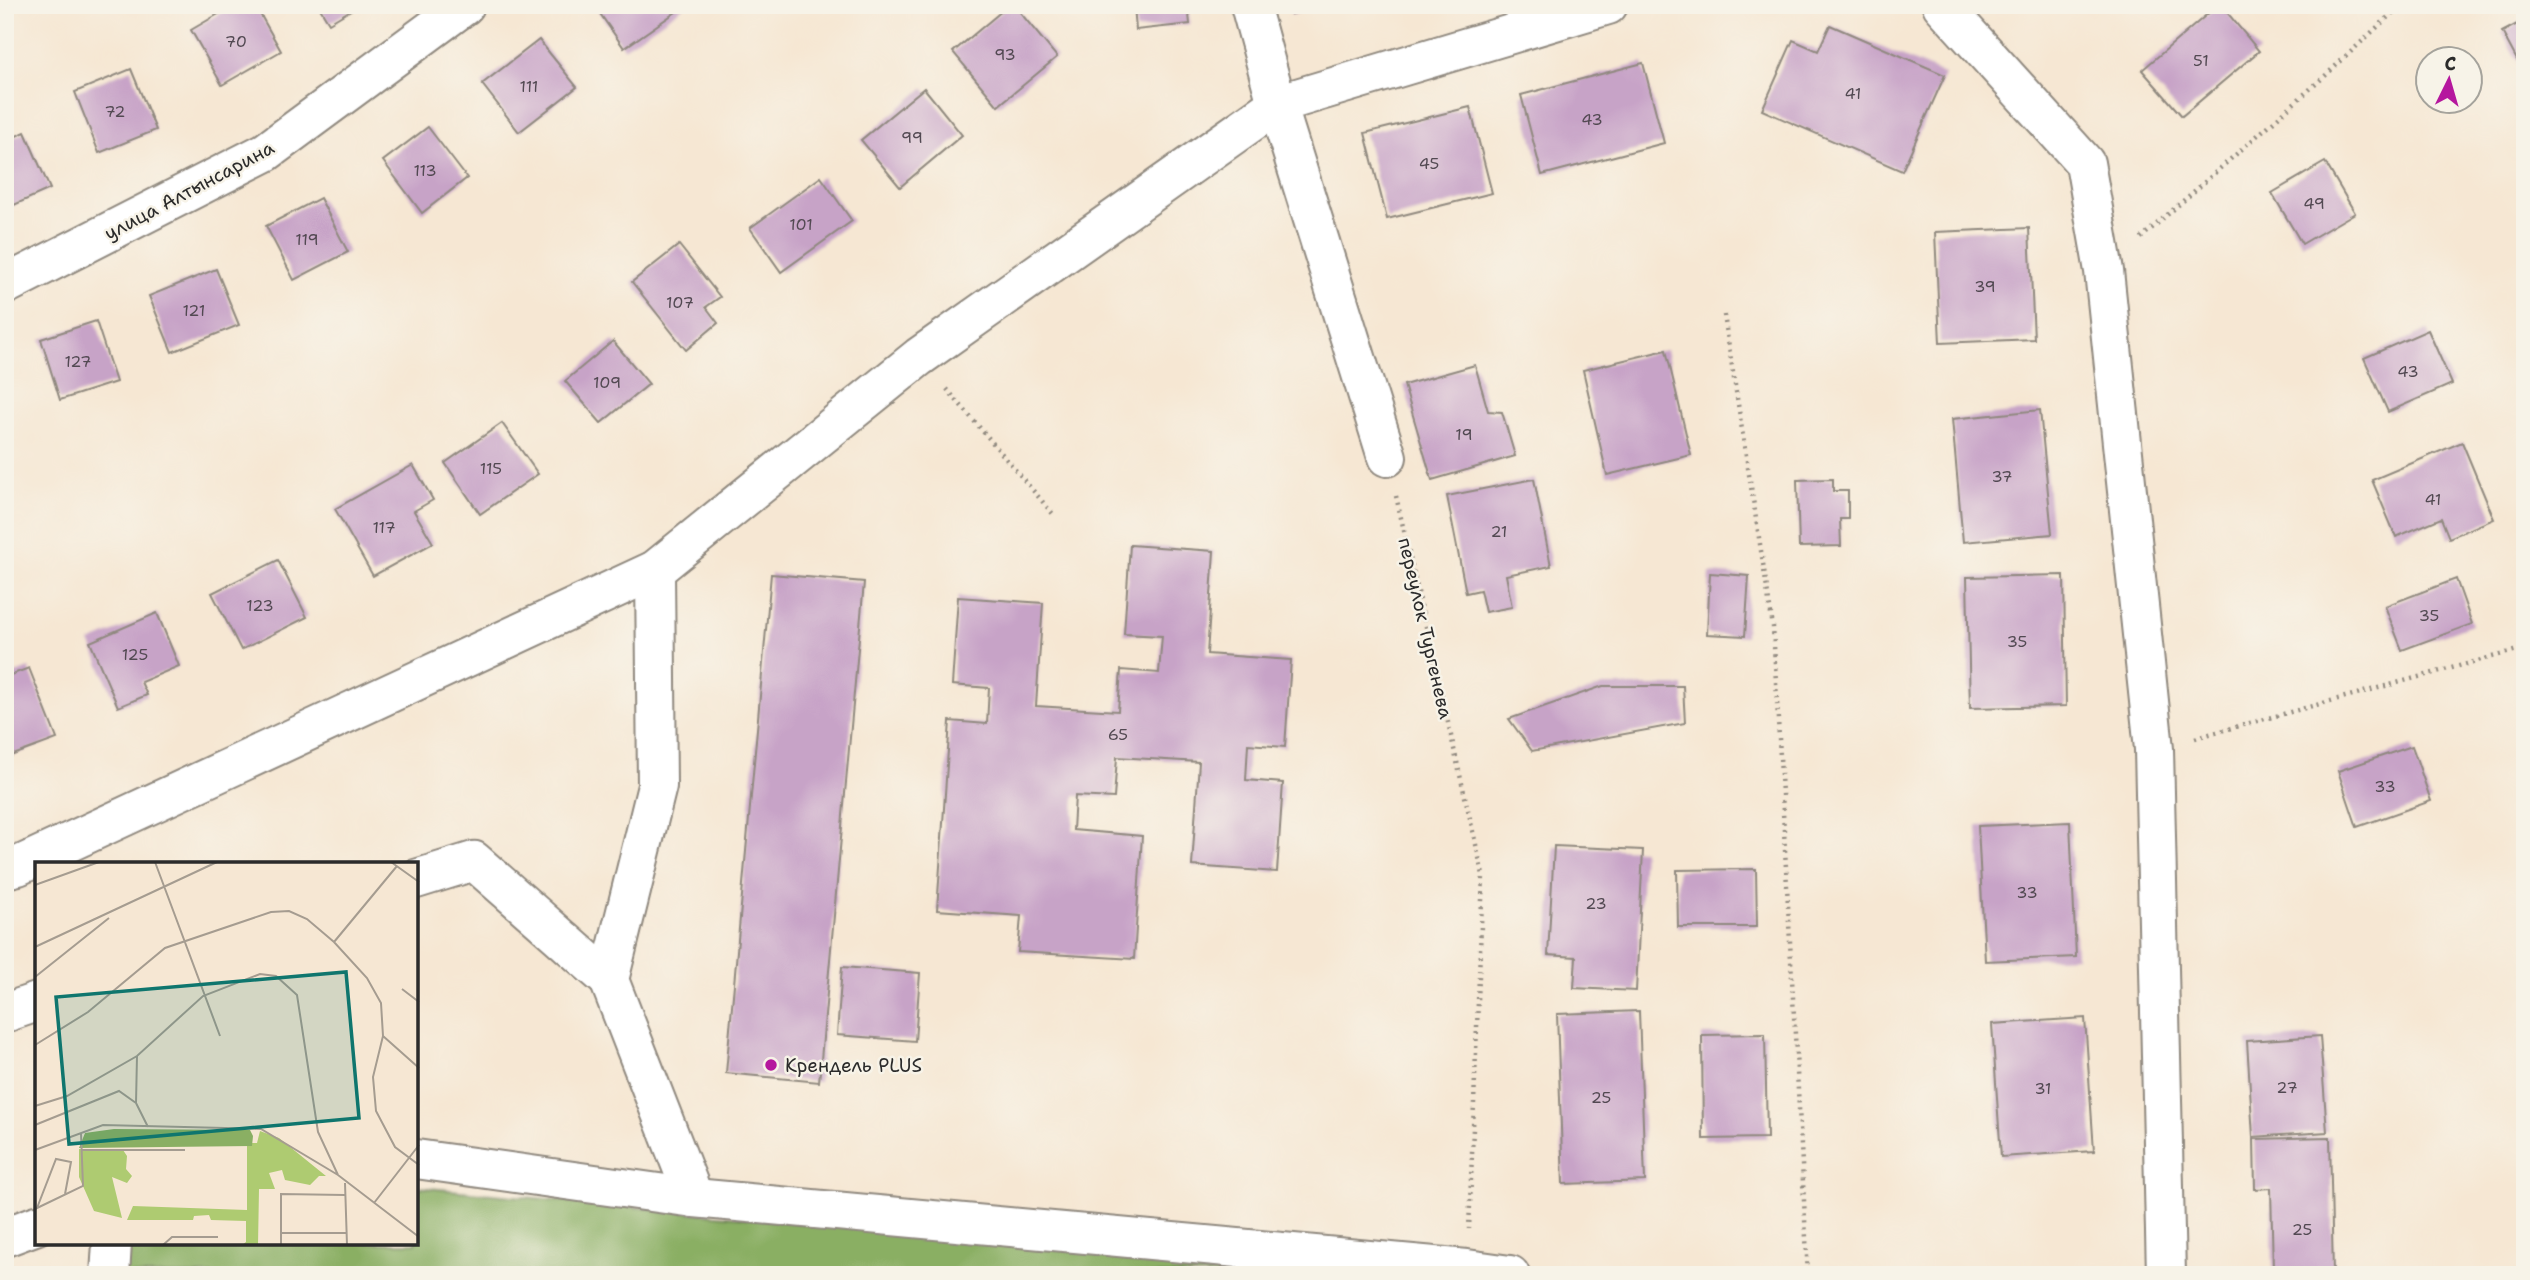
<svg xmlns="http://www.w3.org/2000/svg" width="2530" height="1280" font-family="'Shantell Sans',sans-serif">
<rect width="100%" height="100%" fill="#f7f3e8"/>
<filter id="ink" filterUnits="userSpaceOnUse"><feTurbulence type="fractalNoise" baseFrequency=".0143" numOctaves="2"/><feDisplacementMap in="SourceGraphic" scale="14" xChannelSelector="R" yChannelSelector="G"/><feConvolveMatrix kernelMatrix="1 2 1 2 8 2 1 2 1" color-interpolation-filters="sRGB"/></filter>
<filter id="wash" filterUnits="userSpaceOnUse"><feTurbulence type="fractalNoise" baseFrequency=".00686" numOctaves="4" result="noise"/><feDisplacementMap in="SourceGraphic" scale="28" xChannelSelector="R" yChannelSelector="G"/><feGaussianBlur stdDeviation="1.57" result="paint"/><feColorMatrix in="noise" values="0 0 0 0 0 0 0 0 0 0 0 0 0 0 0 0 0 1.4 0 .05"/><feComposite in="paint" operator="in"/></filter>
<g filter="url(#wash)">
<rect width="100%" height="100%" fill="#f6e7d3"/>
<path fill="#8aaf63" stroke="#5a6d47" stroke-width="2" d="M417,1187L1362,1275H103L131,1243H416Z"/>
<g id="blocks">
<g fill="#c7a3c7">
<path d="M234,5H255L281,51L222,85L191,30Z"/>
<path d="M318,5H359L329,23Z"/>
<path d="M594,5H686L624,48Z"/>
<path d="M1009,5H1014L1057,57L998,106L953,52Z"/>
<path d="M1134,5H1188L1190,24L1136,30Z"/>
<path d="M1289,5H1327V6L1291,14Z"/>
<path d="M2218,5H2221L2259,51L2182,116L2142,70Z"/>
<path d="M2525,20V75L2502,32Z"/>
<path d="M1830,25L1945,75L1902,171L1762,110L1793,40L1818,51Z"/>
<path d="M539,40L577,87L519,132L482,84Z"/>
<path d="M1643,63L1664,143L1542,175L1521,95Z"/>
<path d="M131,69L156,130L99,153L75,92Z"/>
<path d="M924,88L962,135L900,187L861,140Z"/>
<path d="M1470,107L1492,193L1387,219L1365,133Z"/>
<path d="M428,127L467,178L422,213L383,161Z"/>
<path d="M25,132L50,189L5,209V141Z"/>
<path d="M2325,162L2355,213L2302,244L2272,193Z"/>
<path d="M821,177L852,221L781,272L750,228Z"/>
<path d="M320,198L348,252L294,280L266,226Z"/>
<path d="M2029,228L2034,339L1940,343L1935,232Z"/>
<path d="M679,245L720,297L706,307L718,323L686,350L632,282Z"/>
<path d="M216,269L239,325L172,352L149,296Z"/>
<path d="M96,321L116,382L60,400L41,339Z"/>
<path d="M2428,330L2452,384L2388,412L2364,358Z"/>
<path d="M613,341L649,384L601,423L565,381Z"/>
<path d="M1666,350L1691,455L1607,475L1583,370Z"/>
<path d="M1475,365L1488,411L1502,412L1515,456L1432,480L1404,385Z"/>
<path d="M2040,410L2052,534L1963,542L1952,419Z"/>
<path d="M502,423L538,474L480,514L445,463Z"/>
<path d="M2462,442L2494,519L2449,538L2441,518L2396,537L2372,480Z"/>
<path d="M413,465L433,500L414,511L433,543L373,576L335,509Z"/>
<path d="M1534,479L1551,566L1506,575L1512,607L1485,612L1480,590L1466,593L1447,496Z"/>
<path d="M1833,479V491H1848V519H1840L1841,546L1799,547L1797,480Z"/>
<path d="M1130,545L1214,551L1207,654L1291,660L1285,747L1248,744L1246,780L1283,783L1277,872L1192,866L1199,762L1117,757L1114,798L1075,796L1073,830L1142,836L1134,959L1018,952L1021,916L937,910L950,721L987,724L989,688L952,685L958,597L1043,603L1036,706L1118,711L1121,670L1159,673L1162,636L1124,634Z"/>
<path d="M278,560L307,617L241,650L212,593Z"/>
<path d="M1710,573L1749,576L1745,636L1707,634Z"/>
<path d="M771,574L864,582L819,1082L726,1073Z"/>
<path d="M2064,575L2066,706L1970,708L1967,577Z"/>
<path d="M2456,579L2472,624L2402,650L2385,606Z"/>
<path d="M157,613L179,666L141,682L147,695L118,707L90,642Z"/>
<path d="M29,668L57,739L5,758V677Z"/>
<path d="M1603,686H1683L1685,723L1532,751L1509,719Z"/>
<path d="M2412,746L2431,801L2357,827L2338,771Z"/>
<path d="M2070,822L2076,957L1985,961L1978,826Z"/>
<path d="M1554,846L1643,850L1636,991L1574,988L1576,957L1548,955Z"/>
<path d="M1756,869L1757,927H1678L1677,870Z"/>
<path d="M842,967L920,973L915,1041L837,1035Z"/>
<path d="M1639,1011L1645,1181L1563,1184L1557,1014Z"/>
<path d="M2085,1018L2094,1151L2001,1157L1992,1024Z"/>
<path d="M1765,1034L1767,1138L1703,1139L1702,1035Z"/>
<path d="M2320,1036L2327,1132L2253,1137L2247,1041Z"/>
<path d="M2330,1137L2333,1275H2245L2244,1270H2273L2271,1188L2255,1189L2254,1139Z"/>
</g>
</g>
</g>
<g filter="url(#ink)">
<use href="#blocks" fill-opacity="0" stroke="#90897f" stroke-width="2"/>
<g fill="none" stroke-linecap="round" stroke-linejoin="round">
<defs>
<g id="minor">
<path d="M1250,5L1277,104L1387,457"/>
<path d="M1942,5L2085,163L2104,271L2154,749L2166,1275"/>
<path d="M5,285L266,152L465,5"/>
<path d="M655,570L657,786L609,980L694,1198"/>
<path d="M5,869L18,866L655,570L919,357L1277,104L1608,5"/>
<path d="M416,879L474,861L609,980"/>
<path d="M5,1013L37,1002"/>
<path d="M416,1159L694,1198L1467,1269L1510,1275"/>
<path d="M5,1237L37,1225"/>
<path d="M110,1275L112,1243"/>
</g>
</defs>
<use href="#minor" stroke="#90897f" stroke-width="42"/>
<g stroke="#90897f" stroke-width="4.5" stroke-dasharray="2 5" stroke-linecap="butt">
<path d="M2141,238L2326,75L2401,5"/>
<path d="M1724,315L1773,627L1808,1275"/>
<path d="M947,389L1053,514"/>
<path d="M1396,496L1483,875L1469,1229"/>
<path d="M2195,738L2525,648"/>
</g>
<use href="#minor" stroke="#fff" stroke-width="38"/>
</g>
</g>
<circle fill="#b5179e" stroke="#f7f3e8" stroke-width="2.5" cx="771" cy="1065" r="7"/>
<g text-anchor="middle" stroke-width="5" stroke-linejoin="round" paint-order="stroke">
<g font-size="16" fill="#524952">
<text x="236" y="47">70</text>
<text x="1005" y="60">93</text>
<text x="2201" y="66">51</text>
<text x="529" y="92">111</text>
<text x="1853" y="99">41</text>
<text x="115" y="117">72</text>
<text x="1592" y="125">43</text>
<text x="912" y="143">99</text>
<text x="1429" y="169">45</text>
<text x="425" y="176">113</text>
<text x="2314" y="209">49</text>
<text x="801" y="230">101</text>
<text x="307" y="245">119</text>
<text x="1985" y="292">39</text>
<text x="680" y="308">107</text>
<text x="194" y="316">121</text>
<text x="78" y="367">127</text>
<text x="2408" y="377">43</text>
<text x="607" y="388">109</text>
<text x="1464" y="440">19</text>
<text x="491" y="474">115</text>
<text x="2002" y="482">37</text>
<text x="2433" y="505">41</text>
<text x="384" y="533">117</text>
<text x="1499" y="537">21</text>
<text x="260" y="611">123</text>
<text x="2429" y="621">35</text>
<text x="2017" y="647">35</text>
<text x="135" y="660">125</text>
<text x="1118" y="740">65</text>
<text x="2385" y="792">33</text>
<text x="2027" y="898">33</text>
<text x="1596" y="909">23</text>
<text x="2287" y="1093">27</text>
<text x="2043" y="1094">31</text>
<text x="1601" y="1103">25</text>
<text x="2302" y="1235">25</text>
</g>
<g font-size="19" fill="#2b2b2b" stroke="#f7f3e8">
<text transform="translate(189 190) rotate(-28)" y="7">улица Алтынсарина</text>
<text transform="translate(1426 628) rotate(77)" y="7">переулок Тургенева</text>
</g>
<g font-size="19" fill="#2b2b2b" stroke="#f7f3e8" text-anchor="start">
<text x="785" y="1072">Крендель PLUS</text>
</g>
</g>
<g transform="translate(35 862)">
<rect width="383" height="383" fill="#f6e7d3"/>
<path d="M225,269L244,276L291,314H284L275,323L250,318L247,308L234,311L240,327H224L223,383H207L211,380V359L176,358L174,353L159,354L158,358H92L98,344L212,348V281H222ZM44,287L88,288L92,294L91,307L97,314L92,321L77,315L87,356L59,349L44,315Z" fill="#aecb71"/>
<path d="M79,267L215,268L218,274L217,284L44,286L50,271Z" fill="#8aaf63"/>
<path fill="none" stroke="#a59c90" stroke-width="2" d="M120,0L185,174M356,0L384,20M0,23L64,0M299,80L362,4M0,85L182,0M0,115L74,56M367,127L384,140M348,174L384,206M0,183L53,150L130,86L236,50L254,49L272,57L299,80L332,116L346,141L348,174L338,215L341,249L360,285L384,303M102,194L101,241L113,265M0,244L32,234L102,194L168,134L225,112L241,114L262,133L283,270L303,313M0,263L84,229L101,241M0,288L68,263L226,267L303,313L384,375M47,288H150M310,321L312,383M339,341L384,283M2,346L21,297L36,300L30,332M0,347L48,324L46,271M246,371H311M128,383L137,375H183M246,383V332L310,333"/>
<path fill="#0f766e" fill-opacity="0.15" stroke="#0f766e" stroke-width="3.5" d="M311,110L324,256L34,282L21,135Z"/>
<rect width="383" height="383" fill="none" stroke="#2b2b2b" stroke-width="3.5"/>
</g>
<rect width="2530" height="1280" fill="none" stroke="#f7f3e8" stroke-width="28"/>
<g transform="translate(2449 80) rotate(5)"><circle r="33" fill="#f7f3e8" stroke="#a5a39c" stroke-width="2"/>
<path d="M0-5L12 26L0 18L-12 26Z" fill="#b5179e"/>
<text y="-10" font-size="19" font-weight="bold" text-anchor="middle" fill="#2b2b2b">С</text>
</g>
</svg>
